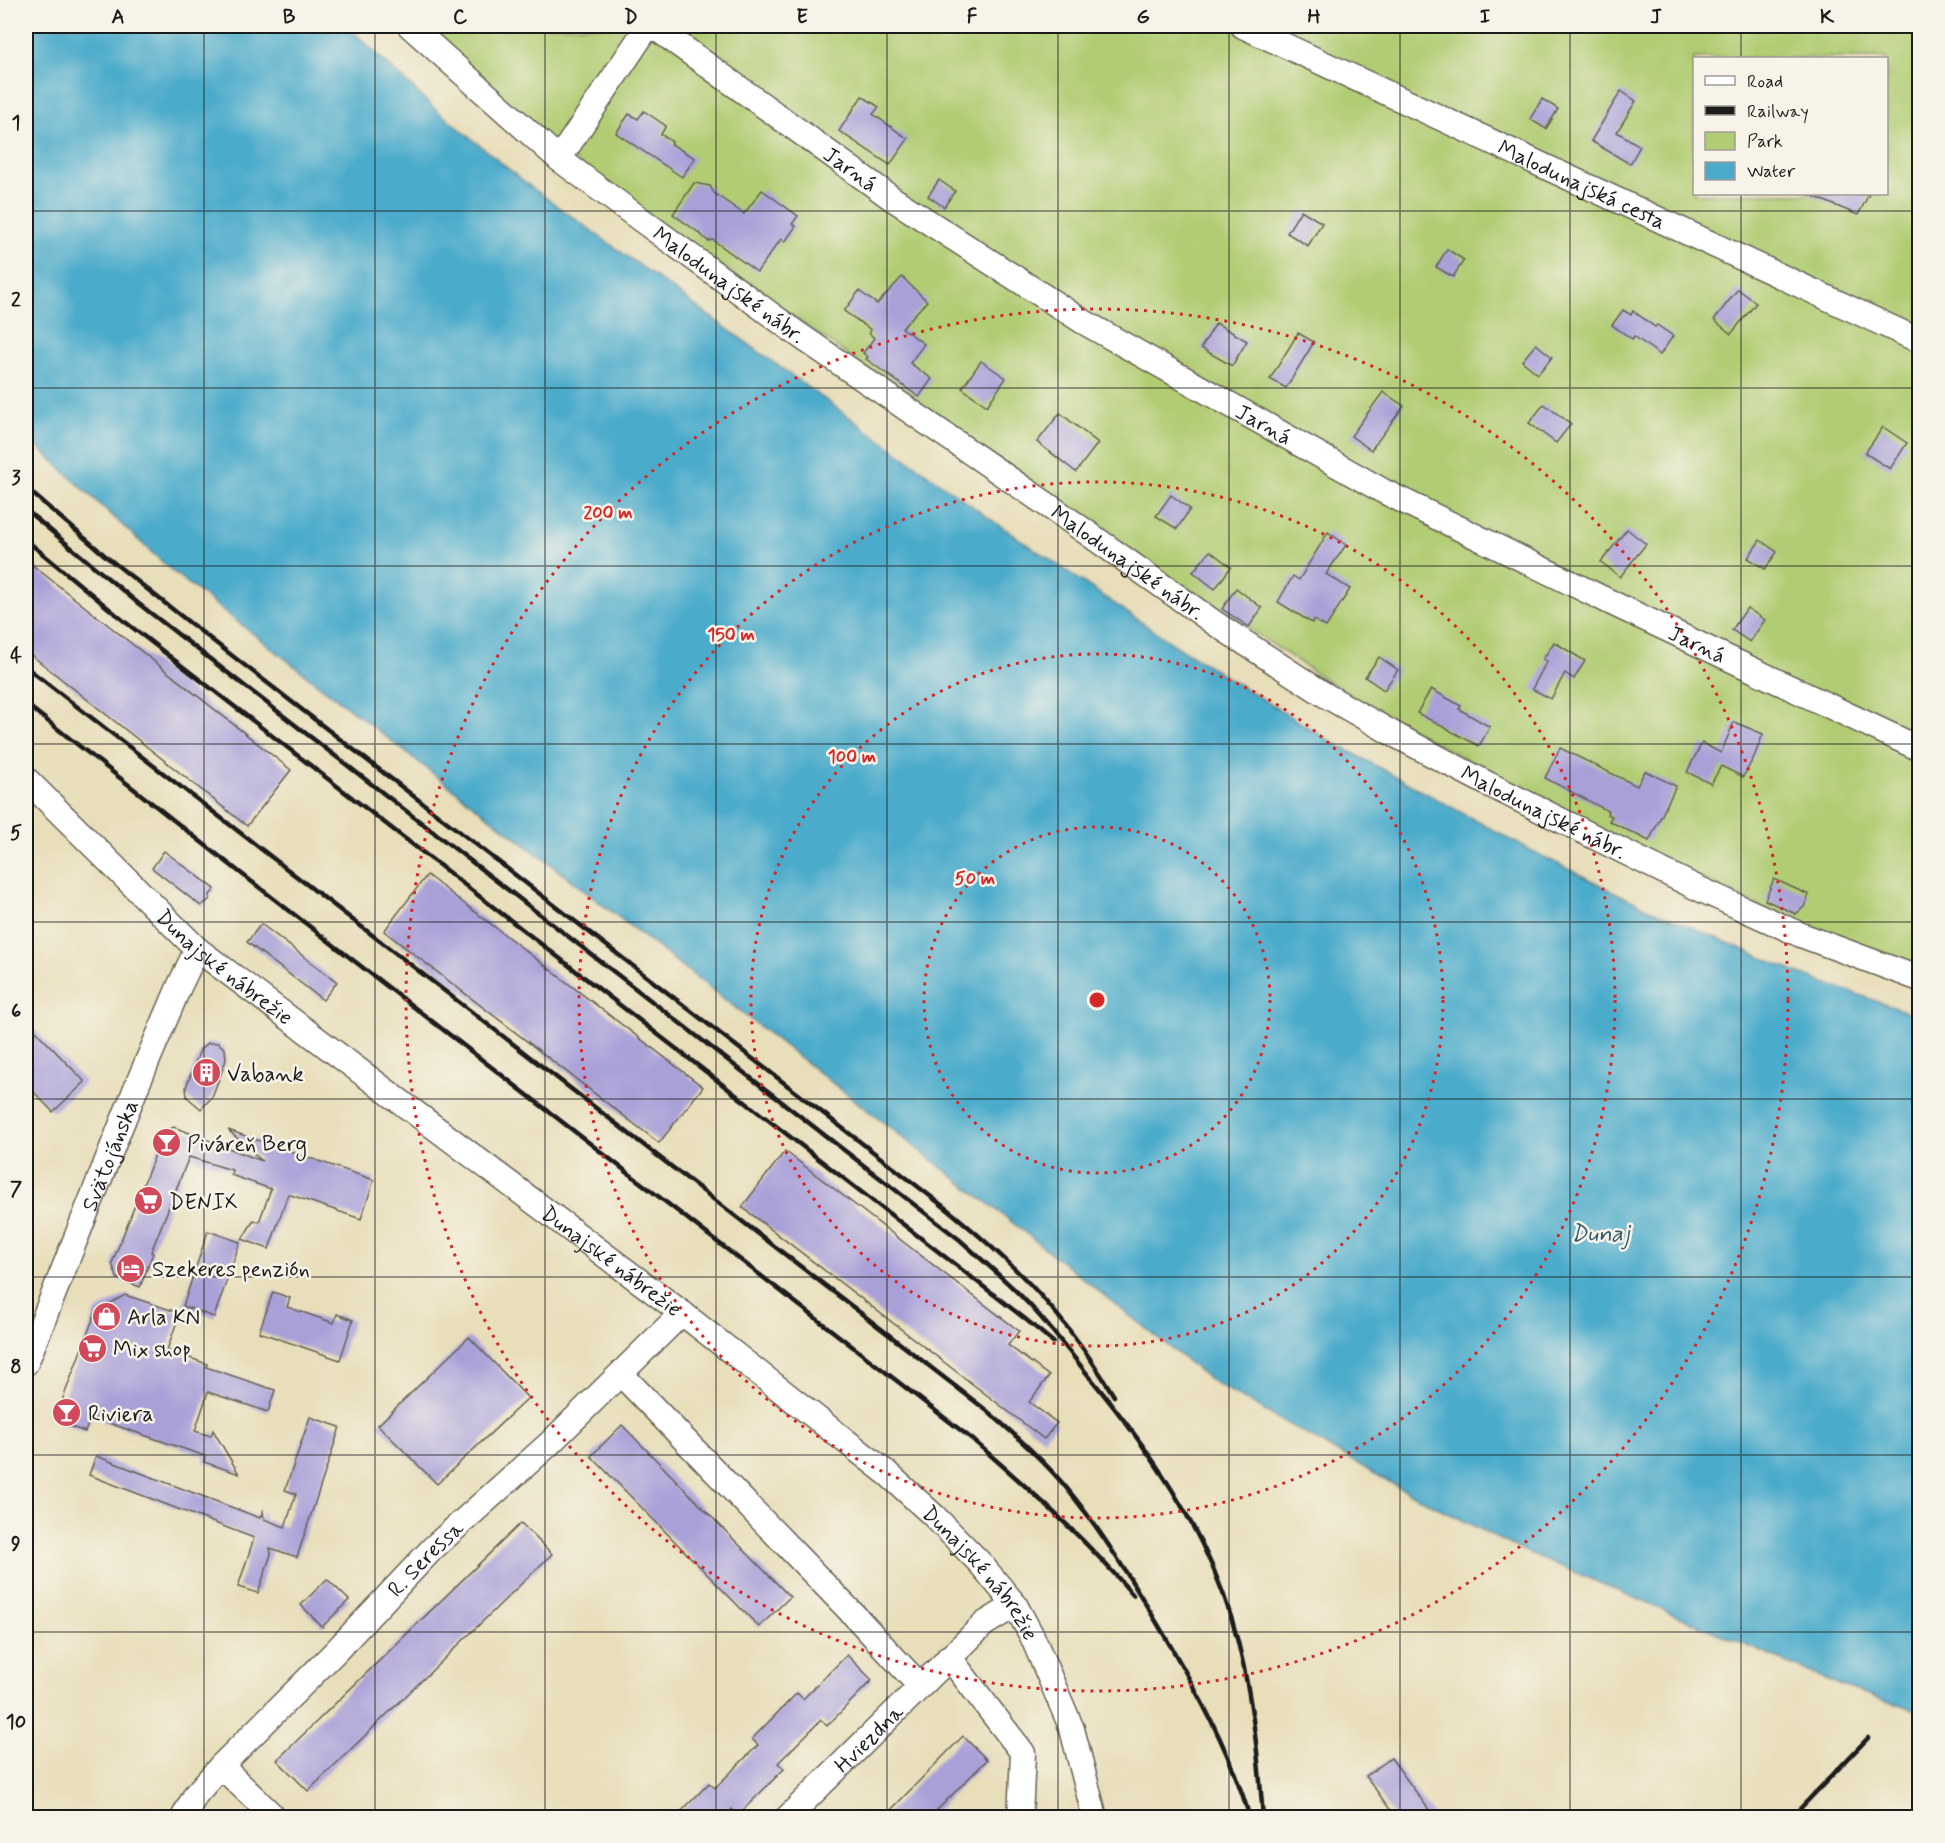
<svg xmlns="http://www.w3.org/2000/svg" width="1945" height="1843" font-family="Mynerve,sans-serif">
<rect width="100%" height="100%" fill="#f7f3e8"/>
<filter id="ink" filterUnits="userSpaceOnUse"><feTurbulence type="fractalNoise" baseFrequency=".0167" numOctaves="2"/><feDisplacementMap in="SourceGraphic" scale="12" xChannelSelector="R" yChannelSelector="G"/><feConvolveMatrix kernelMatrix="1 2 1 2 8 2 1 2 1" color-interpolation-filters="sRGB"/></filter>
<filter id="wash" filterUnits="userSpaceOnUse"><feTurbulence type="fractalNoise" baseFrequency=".008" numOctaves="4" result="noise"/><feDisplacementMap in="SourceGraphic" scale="24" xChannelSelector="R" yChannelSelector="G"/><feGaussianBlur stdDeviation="1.35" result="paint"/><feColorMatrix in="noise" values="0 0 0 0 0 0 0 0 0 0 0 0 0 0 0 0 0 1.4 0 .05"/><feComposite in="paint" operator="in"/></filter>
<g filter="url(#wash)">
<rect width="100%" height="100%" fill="#e8deba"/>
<path fill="#b1cc72" stroke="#667447" stroke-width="1.5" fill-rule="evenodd" d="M419,26H1919V971L1836,942L1584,824L1349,695L1069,510L644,212L563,152ZM1694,58H1886V194H1694Z"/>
<path fill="#4cabcb" stroke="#346474" stroke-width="1.5" d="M26,26H347L434,108L527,184L986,516L1178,647L1327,739L1526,848L1647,908L1805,976L1919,1016V1712L1842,1686L1513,1546L1400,1488L1212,1381L1004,1216L172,571L26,436Z"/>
<g id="blocks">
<g fill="#a9a0d8">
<path d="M1621,91L1636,101L1617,132L1640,146L1630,164L1591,141Z"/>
<path d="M862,96L879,107L873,114L908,139L890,165L839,131Z"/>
<path d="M1542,99L1558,109L1546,129L1530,119Z"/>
<path d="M644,111L666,126L661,134L672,142L671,144L695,158L682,177L616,133L629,114L638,119Z"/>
<path d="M939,180L955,191L944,207L928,196Z"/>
<path d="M694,183L710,186L714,193L744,214L762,190L798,216L792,224L796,226L785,242L781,239L757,272L713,240L708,241L699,233L673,214Z"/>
<path d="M1808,194H1869L1858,215Z"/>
<path d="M1301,210L1322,223L1308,246L1287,233Z"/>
<path d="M1447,249L1464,260L1453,277L1436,267Z"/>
<path d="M902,277L927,301L902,328L924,344L910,363L932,379L919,397L866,359L868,357L863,353L874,338L869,333L871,330L844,311L859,291L877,304Z"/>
<path d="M1738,289L1756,303L1731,334L1714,320Z"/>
<path d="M1623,310L1631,315L1633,311L1655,327L1657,325L1673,336L1660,355L1634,336L1632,339L1612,325Z"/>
<path d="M1216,323L1247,341L1232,366L1201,348Z"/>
<path d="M1298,333L1314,342L1286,388L1270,379Z"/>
<path d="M1536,344L1552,357L1538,374L1522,361Z"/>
<path d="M981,361L1006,378L987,406L962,388Z"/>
<path d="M1383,392L1404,406L1371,450L1351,436Z"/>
<path d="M1544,404L1571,424L1556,443L1529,423Z"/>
<path d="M1060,413L1098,443L1076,472L1037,442Z"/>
<path d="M1883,427L1907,443L1890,469L1865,453Z"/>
<path d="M1171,495L1190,509L1177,529L1156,516Z"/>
<path d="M1627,529L1646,544L1620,577L1601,562Z"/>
<path d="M1328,532L1346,545L1326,574L1350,589L1326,627L1314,620L1312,623L1278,602L1293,576L1299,580Z"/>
<path d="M1760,540L1777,552L1765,569L1748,558Z"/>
<path d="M1210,551L1231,567L1215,589L1193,572Z"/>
<path d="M26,560L291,770L247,826L26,651Z"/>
<path d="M1236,588L1262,608L1249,627L1222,609Z"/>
<path d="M1747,608L1765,620L1750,642L1732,630Z"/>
<path d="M1554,642L1585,661L1574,679L1565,673L1551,699L1532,689L1547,661L1543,659Z"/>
<path d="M1379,657L1398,670L1384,690L1365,677Z"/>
<path d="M1431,689L1461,706L1459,709L1490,727L1479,746L1417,713Z"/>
<path d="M1734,722L1763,734L1754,757L1743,777L1721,766L1711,784L1687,772L1702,743L1721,753Z"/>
<path d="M1560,748L1637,786L1645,771L1676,786L1649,841L1609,821L1612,816L1607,814L1608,811L1545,778Z"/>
<path d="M164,851L215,889L210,895V899L201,906L152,868Z"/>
<path d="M427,875L703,1087L659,1143L384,931Z"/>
<path d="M1774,879L1809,895L1804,907L1796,914L1765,900Z"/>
<path d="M261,924L337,982L323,1000L247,942Z"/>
<path d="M26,1021L85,1082L53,1112L26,1084Z"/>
<path d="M208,1043H218L225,1049L226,1060L212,1097L201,1109L187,1097L186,1087L200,1050Z"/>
<path d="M174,1127L262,1161L228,1130L374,1180L361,1219L288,1194L269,1249L242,1239L254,1220L259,1222L271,1189L231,1175L232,1170L189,1157L151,1252L153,1253L140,1287L117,1278L112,1263L164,1132Z"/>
<path d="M785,1151L1019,1331L1008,1345L1049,1376L1029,1402L1057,1423L1044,1439L742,1207Z"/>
<path d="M208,1231L240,1242L214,1317L183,1306Z"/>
<path d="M273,1292L290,1298L287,1307L334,1323L337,1314L353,1320L340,1360L259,1332Z"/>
<path d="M125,1295L180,1313L167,1350L207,1364L206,1367L275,1390L268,1412L208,1392L195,1431L211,1436L213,1430L239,1474L204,1462L205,1456L91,1417L85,1432L61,1423L57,1414L96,1311Z"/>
<path d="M469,1337L528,1398L437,1484L378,1425Z"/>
<path d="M310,1417L340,1427L297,1557L270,1548L271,1554L258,1593L238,1587L254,1538L89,1475L96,1456L260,1518L263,1511L264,1519L285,1527L296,1494L285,1490Z"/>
<path d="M622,1425L790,1597L759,1627L591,1456Z"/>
<path d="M521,1523L552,1554L308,1791L277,1760Z"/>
<path d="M327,1579L349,1600L322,1627L301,1605Z"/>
<path d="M847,1655L872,1680L827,1726L821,1720L778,1763L784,1769L738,1815L732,1809L724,1818H675L709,1783L715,1788L758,1745L752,1739L797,1693L803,1699Z"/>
<path d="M963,1736L987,1760L929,1818H883Z"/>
<path d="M1391,1758L1435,1818H1396L1366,1776Z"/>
</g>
</g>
</g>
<g filter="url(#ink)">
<use href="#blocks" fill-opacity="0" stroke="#636053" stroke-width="1.5"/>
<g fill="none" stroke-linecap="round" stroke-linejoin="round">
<defs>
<g id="minor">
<path id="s1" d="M410,26L559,159L640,219L799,335L1062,515L1216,624L1325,695L1397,736L1488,784L1693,886L1801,935L1920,979"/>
<path id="s2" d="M653,26L893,199L1082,321L1383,491L1616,605L1920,749"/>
<path id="s3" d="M1243,26L1920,341"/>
<path d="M559,159L648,26"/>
<path id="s4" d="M26,779L197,949L682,1313L888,1474L933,1515L980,1563L1015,1605L1032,1636L1072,1729L1095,1818"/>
<path id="s5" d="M26,1363L138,1083L179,987L197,949"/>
<path d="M621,1374L854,1615L920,1686"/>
<path d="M949,1657L1023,1753L1020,1818"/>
<path d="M221,1766L275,1818"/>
<path id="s6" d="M183,1818L196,1794L221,1766L335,1652L433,1548L549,1444L682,1313"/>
<path id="s7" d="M787,1818L984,1624L1015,1605"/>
</g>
</defs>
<use href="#minor" stroke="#636053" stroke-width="27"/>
<use href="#minor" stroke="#fff" stroke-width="24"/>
<g stroke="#1c1c1c" stroke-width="4.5">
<path d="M26,488L108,558L190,623L952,1213C975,1232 997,1251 1018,1272C1055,1308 1087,1351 1114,1396"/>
<path d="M26,510L139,604L960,1240C978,1256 996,1272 1014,1289C1041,1315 1064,1345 1088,1375C1149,1449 1204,1527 1232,1620C1251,1685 1258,1750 1263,1818"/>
<path d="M26,540L124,621L1024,1318L1053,1342"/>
<path d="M26,667L986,1410C1017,1436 1048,1464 1073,1496C1107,1539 1135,1586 1163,1633C1198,1693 1230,1750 1250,1818"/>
<path d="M26,704L247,878L972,1439C1028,1488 1085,1538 1133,1595"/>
<path d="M1791,1818L1868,1738"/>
</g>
</g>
</g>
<path fill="none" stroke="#1c1c1c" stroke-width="1.5" stroke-opacity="0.55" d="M204,26V1818M375,26V1818M545,26V1818M716,26V1818M887,26V1818M1058,26V1818M1229,26V1818M1400,26V1818M1570,26V1818M1741,26V58M1741,194V1818M26,211H1920M26,388H1920M26,566H1920M26,744H1920M26,922H1920M26,1099H1920M26,1277H1920M26,1455H1920M26,1632H1920"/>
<g fill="none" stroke="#d62828" stroke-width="3" stroke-dasharray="3 6">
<circle cx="1097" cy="1000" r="173"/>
<circle cx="1097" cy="1000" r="346"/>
<circle cx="1097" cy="1000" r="518"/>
<circle cx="1097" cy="1000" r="691"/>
</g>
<defs>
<symbol id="building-disc" viewBox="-11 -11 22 22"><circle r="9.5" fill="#d1495b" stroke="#f7f3e8"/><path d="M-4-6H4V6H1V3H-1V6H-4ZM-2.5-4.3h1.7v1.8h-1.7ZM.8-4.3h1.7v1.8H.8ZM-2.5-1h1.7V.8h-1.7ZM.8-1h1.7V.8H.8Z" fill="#fff"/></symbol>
<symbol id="bar-disc" viewBox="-11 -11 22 22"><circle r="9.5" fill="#d1495b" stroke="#f7f3e8"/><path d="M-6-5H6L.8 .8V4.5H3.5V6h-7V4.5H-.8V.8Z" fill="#fff"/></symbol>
<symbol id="supermarket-disc" viewBox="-11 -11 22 22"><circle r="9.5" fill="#d1495b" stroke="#f7f3e8"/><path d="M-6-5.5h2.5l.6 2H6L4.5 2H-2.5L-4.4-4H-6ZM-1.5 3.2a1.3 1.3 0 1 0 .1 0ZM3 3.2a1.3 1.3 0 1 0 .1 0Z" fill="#fff"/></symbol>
<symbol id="hotel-disc" viewBox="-11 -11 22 22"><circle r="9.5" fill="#d1495b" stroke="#f7f3e8"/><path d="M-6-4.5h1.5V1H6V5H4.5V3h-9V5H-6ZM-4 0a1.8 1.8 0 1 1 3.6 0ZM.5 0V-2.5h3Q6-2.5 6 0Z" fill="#fff"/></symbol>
<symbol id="shop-disc" viewBox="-11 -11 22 22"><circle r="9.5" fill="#d1495b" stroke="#f7f3e8"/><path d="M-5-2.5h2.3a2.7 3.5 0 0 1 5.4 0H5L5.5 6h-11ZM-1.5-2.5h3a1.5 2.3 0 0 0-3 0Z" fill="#fff"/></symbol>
</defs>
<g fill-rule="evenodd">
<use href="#building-disc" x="190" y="1056" width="33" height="33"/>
<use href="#bar-disc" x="150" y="1126" width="33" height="33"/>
<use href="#supermarket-disc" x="132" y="1184" width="33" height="33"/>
<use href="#hotel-disc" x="114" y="1252" width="33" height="33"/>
<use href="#shop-disc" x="90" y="1300" width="33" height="33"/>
<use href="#supermarket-disc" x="76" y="1332" width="33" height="33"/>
<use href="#bar-disc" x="50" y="1396" width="33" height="33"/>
</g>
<g text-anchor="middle" stroke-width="5" stroke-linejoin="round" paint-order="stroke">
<g font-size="22" fill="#1c1c1c" stroke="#f7f3e8">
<text dy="8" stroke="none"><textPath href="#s2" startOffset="244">Jarná</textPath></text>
<text dy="8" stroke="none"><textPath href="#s3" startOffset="374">Malodunajská cesta</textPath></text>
<text dy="8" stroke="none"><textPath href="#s1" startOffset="411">Malodunajské nábr.</textPath></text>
<text dy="8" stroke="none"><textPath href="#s2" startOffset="730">Jarná</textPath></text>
<text dy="8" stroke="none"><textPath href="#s1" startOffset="897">Malodunajské nábr.</textPath></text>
<text dy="8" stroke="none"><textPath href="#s2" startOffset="1216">Jarná</textPath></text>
<text dy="8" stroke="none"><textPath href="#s1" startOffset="1383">Malodunajské nábr.</textPath></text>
<text dy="8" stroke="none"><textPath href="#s4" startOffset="274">Dunajské nábrežie</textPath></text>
<text dy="8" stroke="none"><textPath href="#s5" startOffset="224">Svätojánska</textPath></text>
<text dy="8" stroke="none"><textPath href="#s4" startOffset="760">Dunajské nábrežie</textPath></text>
<text dy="8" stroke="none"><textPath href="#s6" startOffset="356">R. Seressa</textPath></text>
<text dy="8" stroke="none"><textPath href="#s4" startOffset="1245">Dunajské nábrežie</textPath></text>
<text dy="8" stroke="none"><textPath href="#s7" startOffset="114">Hviezdna</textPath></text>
</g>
<g font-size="22" fill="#1c1c1c" stroke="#f7f3e8" text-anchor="start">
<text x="227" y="1081">Vabank</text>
<text x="187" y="1151">Piváreň Berg</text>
<text x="169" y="1209">DENIX</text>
<text x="152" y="1276">Szekeres penzión</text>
<text x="127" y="1324">Arla KN</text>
<text x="113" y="1356">Mix shop</text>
<text x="88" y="1421">Riviera</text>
</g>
<g font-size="24" font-style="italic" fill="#325c6b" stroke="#f7f3e8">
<text x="1600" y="1241">Dunaj</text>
</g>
</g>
<circle cx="1097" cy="1000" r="9" fill="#d62828" stroke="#f7f3e8" stroke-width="3"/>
<g font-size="18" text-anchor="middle" font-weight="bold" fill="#d62828" stroke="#f7f3e8" stroke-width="5" stroke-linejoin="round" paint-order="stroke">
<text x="608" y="518">200 m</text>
<text x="731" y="640">150 m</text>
<text x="852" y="762">100 m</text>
<text x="975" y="884">50 m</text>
</g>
<rect width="1945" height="1843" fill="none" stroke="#f7f3e8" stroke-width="66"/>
<rect x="1693" y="57" width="195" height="138" fill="#f7f3e8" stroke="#9f9d96" stroke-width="1.5"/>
<rect x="1705" y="76" width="30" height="9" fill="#ffffff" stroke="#9f9d96" stroke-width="1.5"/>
<text x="1747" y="87" font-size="18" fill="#1c1c1c">Road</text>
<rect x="1705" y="106" width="30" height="9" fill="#1c1c1c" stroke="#9f9d96" stroke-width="1.5"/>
<text x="1747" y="117" font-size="18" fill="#1c1c1c">Railway</text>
<rect x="1705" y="132" width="30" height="18" fill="#b1cc72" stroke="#9f9d96" stroke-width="1.5"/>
<text x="1747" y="147" font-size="18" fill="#1c1c1c">Park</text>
<rect x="1705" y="162" width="30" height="18" fill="#4cabcb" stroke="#9f9d96" stroke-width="1.5"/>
<text x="1747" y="177" font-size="18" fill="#1c1c1c">Water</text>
<rect x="33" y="33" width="1879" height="1777" fill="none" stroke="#1c1c1c" stroke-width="2"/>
<g font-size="20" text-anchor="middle" font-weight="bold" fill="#1c1c1c">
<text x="118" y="23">A</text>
<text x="289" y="23">B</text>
<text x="460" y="23">C</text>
<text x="631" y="23">D</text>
<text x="802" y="23">E</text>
<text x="972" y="23">F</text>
<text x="1143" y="23">G</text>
<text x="1314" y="23">H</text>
<text x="1485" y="23">I</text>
<text x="1656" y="23">J</text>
<text x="1827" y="23">K</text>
<text x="16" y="129">1</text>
<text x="16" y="306">2</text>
<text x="16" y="484">3</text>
<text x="16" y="662">4</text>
<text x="16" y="839">5</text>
<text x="16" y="1017">6</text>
<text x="16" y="1195">7</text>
<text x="16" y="1373">8</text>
<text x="16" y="1550">9</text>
<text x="16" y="1728">10</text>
</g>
</svg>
